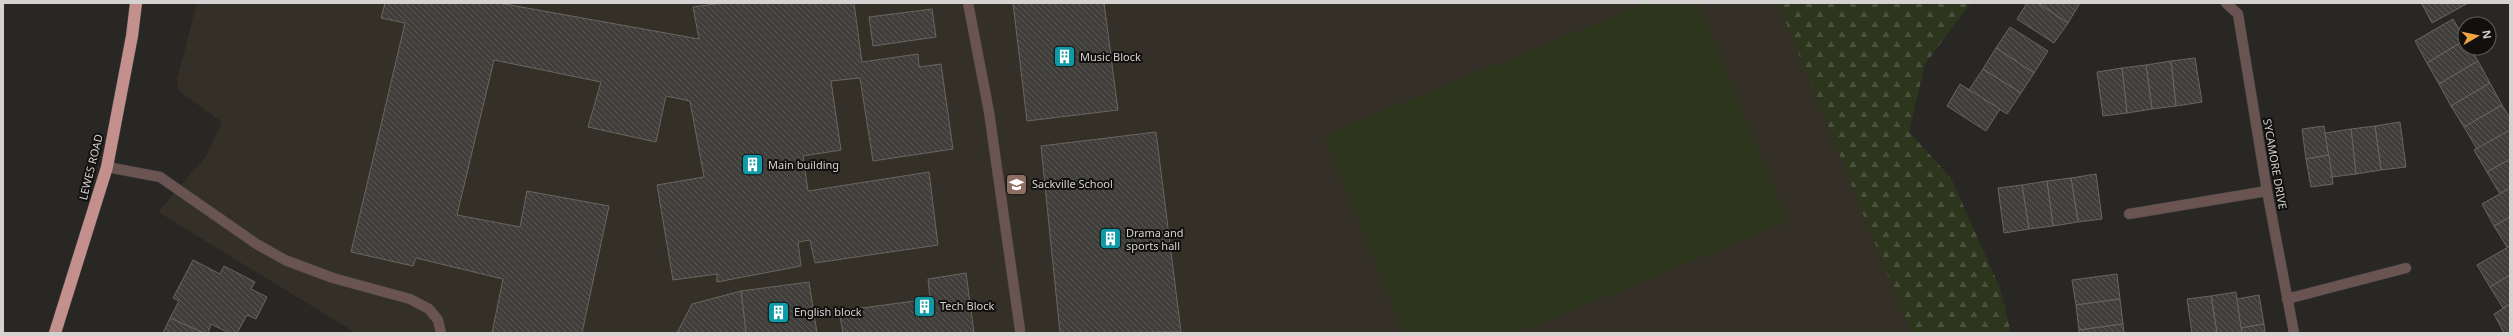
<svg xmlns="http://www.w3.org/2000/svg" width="2513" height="336" font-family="'Noto Sans',sans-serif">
<defs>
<pattern id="forest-firs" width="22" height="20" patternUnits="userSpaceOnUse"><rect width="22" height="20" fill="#2d351d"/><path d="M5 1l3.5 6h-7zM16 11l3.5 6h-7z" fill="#4b513d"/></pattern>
<pattern id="building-back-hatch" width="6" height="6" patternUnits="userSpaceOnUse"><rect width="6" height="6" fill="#3f3e3a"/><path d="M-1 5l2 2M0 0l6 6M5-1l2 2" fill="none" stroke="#5a5955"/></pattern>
</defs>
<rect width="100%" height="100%" fill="#282724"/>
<path fill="#343027" d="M197,3H1778L1911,333H356L158,212L206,156L222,122L179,91L177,79Z"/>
<path fill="#2d351d" d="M1646,3H1699L1788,222L1517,333H1404L1324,135Z"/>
<path fill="url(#forest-firs)" d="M1778,3H1971L1925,64L1909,132L1951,178L2000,288L2011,333H1911Z"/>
<g fill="url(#building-back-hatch)" stroke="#686662">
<path d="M385,3H499L699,39L693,7L722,3H854L862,62L918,54L919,67L941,64L953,149L873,161L860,78L831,81L841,150L803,156L808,191L929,172L938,245L815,263L810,240L798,242L801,266L717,282V274L673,280L657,185L704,177L690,101L666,96L656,142L588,127L601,82L494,60L457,215L520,227L527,191L609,206L582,333H492L503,279L416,258L413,266L351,252L405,23L381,18Z"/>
<path d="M1013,3H1104L1118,110L1027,121Z"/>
<path d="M2027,3H2038L2068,23L2054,43L2017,19Z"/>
<path d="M2038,3H2080L2068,23Z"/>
<path d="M2423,3H2468L2432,23L2422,4Z"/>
<path d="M932,9L936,37L873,46L869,17Z"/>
<path d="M2453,19L2465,40L2427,63L2415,41Z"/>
<path d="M2010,27L2048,51L2034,73L1996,48Z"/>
<path d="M2465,40V48H2470L2478,61L2439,84L2427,63Z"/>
<path d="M1996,48L2034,73L2021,93L1983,69Z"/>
<path d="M2195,58L2202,102L2176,106L2171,61Z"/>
<path d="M2171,61L2176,106L2152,109L2146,65Z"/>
<path d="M2478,61L2490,83L2451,106L2439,84Z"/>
<path d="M2146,65L2152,109L2127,113L2122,68Z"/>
<path d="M2122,68L2127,113L2103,116L2097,72Z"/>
<path d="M1983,69L2021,93L2007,114L1969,90Z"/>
<path d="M2490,83L2502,105L2464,127L2451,106Z"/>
<path d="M1960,84L2000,109L1986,131L1947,106Z"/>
<path d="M2502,105L2510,118V130L2477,149L2464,127Z"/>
<path d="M2400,122L2406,167L2381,170L2375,126Z"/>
<path d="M2324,126L2329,155L2306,159L2302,129Z"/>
<path d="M2375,126L2381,170L2356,174L2351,129Z"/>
<path d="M2351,129L2356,174L2332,177L2325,133Z"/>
<path d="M2510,130V159L2487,172L2474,150Z"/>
<path d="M1156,132L1181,332L1060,333L1041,146Z"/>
<path d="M2329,155L2333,184L2311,187L2306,159Z"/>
<path d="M2510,159V188L2500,194L2487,172Z"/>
<path d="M2096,174L2102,219L2078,222L2071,178Z"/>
<path d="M2071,178L2078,222L2053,226L2047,181Z"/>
<path d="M2047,181L2053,226L2029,229L2022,185Z"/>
<path d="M2022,185L2029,229L2004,233L1998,188Z"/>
<path d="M2510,188V217L2494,226L2482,204Z"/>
<path d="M2510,217V246L2507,247L2494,226Z"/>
<path d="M2510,246V275L2490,287L2477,265Z"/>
<path d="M193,260L220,274L224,266L255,282L251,289L267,297L256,319L247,315L237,333H229L211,324L208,333H204L170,318L179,301L173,298Z"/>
<path d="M966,273L974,333H843L839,311L930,299L928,279Z"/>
<path d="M2117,274L2120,299L2076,305L2072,280Z"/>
<path d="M2510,275V304L2503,308L2490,287Z"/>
<path d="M809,282L817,333H746L741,291Z"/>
<path d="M741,291L746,333H677L692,304Z"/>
<path d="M2236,292L2242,333H2217L2211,296Z"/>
<path d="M2259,295L2264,324L2241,328L2237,299Z"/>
<path d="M2211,296L2217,333H2192L2187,299Z"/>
<path d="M2120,299L2123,324L2079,330L2076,305Z"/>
<path d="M2510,304V333H2504L2494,314Z"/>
<path d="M170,318L204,333H163Z"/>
<path d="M2123,324L2124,333H2079V330Z"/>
<path d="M2264,324L2265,333H2242L2241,328Z"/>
</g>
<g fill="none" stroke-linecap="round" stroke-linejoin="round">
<defs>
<g id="minor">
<path d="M968,3L989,112L1020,330"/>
<path d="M2226,3L2238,14L2267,191L2294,333"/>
<path d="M107,167L160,177L255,243L285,260L333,278L410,299L429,309L438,320L441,333"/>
<path d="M2129,214L2267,191"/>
<path d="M2287,299L2406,268"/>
</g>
<path id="highway" d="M55,333L107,167L132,36L136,3"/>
</defs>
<use href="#minor" stroke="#444340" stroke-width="11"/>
<use href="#highway" stroke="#444340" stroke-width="13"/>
<use href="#minor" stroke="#695452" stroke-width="10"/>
<use href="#highway" stroke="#c3908d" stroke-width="12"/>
</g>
<defs>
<symbol id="building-square" viewBox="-11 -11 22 22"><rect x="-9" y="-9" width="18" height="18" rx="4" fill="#0f9aa8" stroke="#11100f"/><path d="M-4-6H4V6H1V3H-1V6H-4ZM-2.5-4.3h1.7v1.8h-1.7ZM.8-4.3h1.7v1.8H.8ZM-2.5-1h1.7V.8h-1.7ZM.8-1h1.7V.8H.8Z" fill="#fff"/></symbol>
<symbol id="school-square" viewBox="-11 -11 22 22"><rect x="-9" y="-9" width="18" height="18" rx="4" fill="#8d6e63" stroke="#11100f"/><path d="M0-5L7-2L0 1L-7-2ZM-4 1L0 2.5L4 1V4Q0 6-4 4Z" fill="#fff"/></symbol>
</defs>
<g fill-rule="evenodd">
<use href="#building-square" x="1052" y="44" width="25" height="25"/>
<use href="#building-square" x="740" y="152" width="25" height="25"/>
<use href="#school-square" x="1004" y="172" width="25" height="25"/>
<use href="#building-square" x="1098" y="226" width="25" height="25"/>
<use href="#building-square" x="912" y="294" width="25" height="25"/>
<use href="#building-square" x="766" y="300" width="25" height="25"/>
</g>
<g text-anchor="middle" stroke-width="4" stroke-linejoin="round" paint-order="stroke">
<g font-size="11" fill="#d4d3d1" stroke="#11100f" text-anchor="start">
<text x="1080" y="61">Music Block</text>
<text x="768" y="169">Main building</text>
<text x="1032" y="188">Sackville School</text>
<text x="1126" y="237">Drama and<tspan x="1126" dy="13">sports hall</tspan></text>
<text x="940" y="310">Tech Block</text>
<text x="794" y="316">English block</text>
</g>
<g font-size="11" fill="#d4d3d1" stroke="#11100f">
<text transform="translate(2275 164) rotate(80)" y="4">SYCAMORE DRIVE</text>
<text transform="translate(91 167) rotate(-76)" y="4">LEWES ROAD</text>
</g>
</g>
<rect width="2513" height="336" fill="none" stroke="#d4d3d1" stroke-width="8"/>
<g transform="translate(2477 36) rotate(81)"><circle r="19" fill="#11100f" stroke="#5f5e5d"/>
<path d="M0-3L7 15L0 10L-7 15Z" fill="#f3a542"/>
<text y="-6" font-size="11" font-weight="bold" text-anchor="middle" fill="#d4d3d1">N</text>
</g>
</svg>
